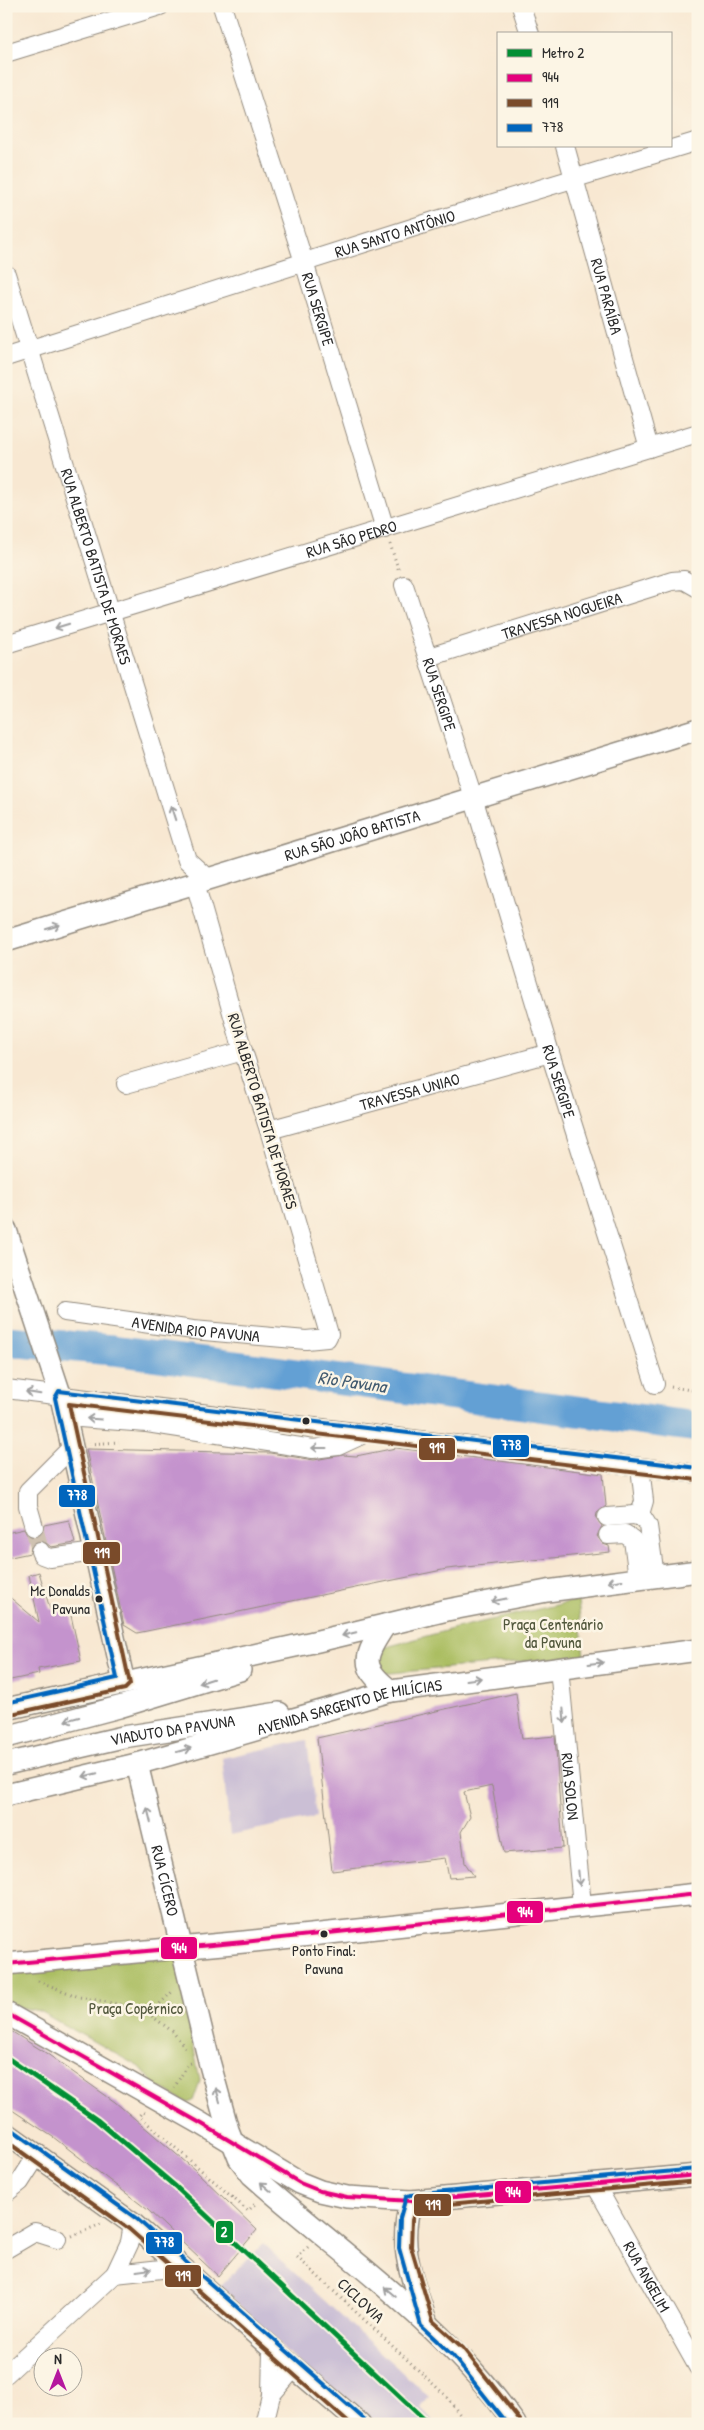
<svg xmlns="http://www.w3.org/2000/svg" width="704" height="2430" font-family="'Patrick Hand',sans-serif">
<rect width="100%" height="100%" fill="#fcf5e5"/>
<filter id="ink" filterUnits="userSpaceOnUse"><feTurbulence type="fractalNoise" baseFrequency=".02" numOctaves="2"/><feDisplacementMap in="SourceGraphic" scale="10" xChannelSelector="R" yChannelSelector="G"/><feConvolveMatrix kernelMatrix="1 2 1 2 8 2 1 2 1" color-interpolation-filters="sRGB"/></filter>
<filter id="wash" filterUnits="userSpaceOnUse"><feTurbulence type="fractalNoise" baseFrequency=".0096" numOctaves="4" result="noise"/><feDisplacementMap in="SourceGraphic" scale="20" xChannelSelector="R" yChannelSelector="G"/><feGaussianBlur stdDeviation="1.12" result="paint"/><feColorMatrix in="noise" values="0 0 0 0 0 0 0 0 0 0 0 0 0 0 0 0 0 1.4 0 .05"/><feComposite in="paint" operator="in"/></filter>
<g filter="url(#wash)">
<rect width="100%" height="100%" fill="#f8e8d2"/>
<g fill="#cbbfd5">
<path d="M307,1740L316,1817L230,1835L222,1758Z"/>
<path d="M263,2244L429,2397L421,2408L436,2424H373L351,2403L330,2394L220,2286Z"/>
</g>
<g fill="#abbe62" stroke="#6b7446">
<path d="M578,1600L584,1656L379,1674L374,1653L379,1649L456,1628Z"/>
<path d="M176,1952L200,2081L193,2101L188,2103L156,2086L141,2068L39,2011L19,2007L6,2000V1976L15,1971L48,1972Z"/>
</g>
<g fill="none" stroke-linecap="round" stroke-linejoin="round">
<path stroke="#63a0d4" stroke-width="31" d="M6,1341L113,1350L698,1427"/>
</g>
<g id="blocks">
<g fill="#c493cd">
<path d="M396,1448L603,1474L606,1506L597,1513L596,1518L602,1526L597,1536L603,1544L609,1546L610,1552L447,1569L137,1633L124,1625L86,1449L270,1453L314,1460L343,1455L356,1456Z"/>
<path d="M69,1520L75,1543L51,1547L45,1542L36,1541L31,1546L30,1553L6,1558V1533L24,1529L27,1535L36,1537L42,1534L44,1525Z"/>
<path d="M39,1572L50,1609L70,1611L81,1661L38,1669L39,1674L6,1681V1594L39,1622L29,1575Z"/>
<path d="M516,1693L522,1739L555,1736L563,1848L504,1853L492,1786L464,1792L470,1817L461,1832L465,1863L474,1876L449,1878L445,1858L332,1871L317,1738Z"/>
<path d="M6,2028L46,2053L115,2102L195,2170L257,2230L218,2276L148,2210L53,2137L6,2106Z"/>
</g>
</g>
</g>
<g filter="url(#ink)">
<use href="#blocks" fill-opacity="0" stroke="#928a7e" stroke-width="1"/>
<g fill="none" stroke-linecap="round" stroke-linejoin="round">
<path stroke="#cfc2b1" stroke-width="18" stroke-dasharray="18 9" stroke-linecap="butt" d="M34,1527L40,1551"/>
<defs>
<g id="minor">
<path id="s1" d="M222,6L304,262L385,529"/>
<path d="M521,6L530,34"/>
<path d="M6,53L160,6"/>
<path id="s2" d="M565,146L649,448"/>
<path id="s3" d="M6,274L187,860L208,879"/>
<path id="s4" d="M6,357L437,220L698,141"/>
<path id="s5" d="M404,585L473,797L550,1053L655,1384"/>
<path id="s6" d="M6,644L698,433"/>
<path id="s7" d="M429,657L672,581L684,580L698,588"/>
<path d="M126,1084L243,1051"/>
<path id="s8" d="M269,1130L550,1053"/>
<path id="s9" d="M65,1312L193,1330L306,1340L327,1338L329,1334L269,1130L243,1051L195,883"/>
<path d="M6,1389L698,1474"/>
<path d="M66,1417L147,1423L313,1449L338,1446L364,1434"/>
<path d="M634,1515L643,1518L648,1526L655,1576"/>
<path d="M607,1517L634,1515L641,1511L644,1501L640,1467"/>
<path d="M34,1527L28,1506V1491L72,1447"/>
<path d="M608,1535L625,1534L633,1540L638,1578"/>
<path d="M40,1551L42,1555L50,1558L95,1552"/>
<path id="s10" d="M559,1668L582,1905"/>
<path id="s11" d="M596,2186L698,2367"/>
<path d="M6,2193L20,2182L38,2154"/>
<path d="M133,2224L130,2242L115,2274L180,2267"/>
<path d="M6,2249L35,2232L57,2239"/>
<path d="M6,2374L115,2274"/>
<path d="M271,2395L294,2368"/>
<path d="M264,2424L271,2395L272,2349"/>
</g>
<g id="major">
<path id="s12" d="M6,941L698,729"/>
<path d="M6,1230L61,1397L124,1683"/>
<path d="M385,1625C365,1656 358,1666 391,1691"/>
<path d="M6,1709L318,1641L447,1610L547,1591L698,1571"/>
<path d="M6,1737L119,1707L240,1670"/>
<path id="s13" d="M6,1764L123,1737L279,1713"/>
<path id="s14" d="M137,1764L209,2061L228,2130L239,2158L252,2175C342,2255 446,2324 515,2424"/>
<path id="s15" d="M6,1795L137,1764L391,1691L698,1650"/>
<path d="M6,1964L244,1942L698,1894"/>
<path d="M6,2013L202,2124L300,2183L320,2191L347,2197L411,2201L698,2175"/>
<path d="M6,2133L133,2224L284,2359L360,2424"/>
<path d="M411,2201C397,2247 413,2280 427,2324"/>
</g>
</defs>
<use href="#minor" stroke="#928a7e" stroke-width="20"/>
<use href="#major" stroke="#928a7e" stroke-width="24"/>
<g stroke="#928a7e" stroke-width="3" stroke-dasharray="1 4" stroke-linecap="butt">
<path d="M390,544L399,571"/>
<path d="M671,1387L698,1391"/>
<path d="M89,1444L119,1442"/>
<path d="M38,1981L79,1997L135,2007L149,2014L172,2031L185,2047"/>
<path d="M149,2014L173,1991"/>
<path d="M174,2088L188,2064L191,2063"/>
<path d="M144,2113L142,2112L139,2116L248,2211L257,2202"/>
<path d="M72,2236L101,2224"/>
<path d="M308,2247L297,2257L445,2395L467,2424"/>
</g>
<use href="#minor" stroke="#fff" stroke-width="18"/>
<use href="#major" stroke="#fff" stroke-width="21"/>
<defs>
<g id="bus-1">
<path d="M6,1964L244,1942L698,1894"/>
<path d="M6,2013L202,2124L300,2183L320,2191L347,2197L411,2201L698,2175"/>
</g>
<g id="bus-2">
<path d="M7,1715L125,1689L130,1684L69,1404L697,1480"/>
<path d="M6,2141L129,2229L350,2424"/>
<path d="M520,2420L463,2348L433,2321L411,2247L412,2220L416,2207L698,2181"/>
</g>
<g id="bus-3">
<path d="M6,1703L117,1678L55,1398L59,1391L698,1468"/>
<path d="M10,2128L137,2219L364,2419"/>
<path d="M507,2424L453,2356L421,2326L399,2248L400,2218L406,2197L410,2195L697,2169"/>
</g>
</defs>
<use href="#bus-1" stroke="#fcf5e5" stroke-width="8"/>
<use href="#bus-2" stroke="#fcf5e5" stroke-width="8"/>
<use href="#bus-3" stroke="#fcf5e5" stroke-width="8"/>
<use href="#bus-1" stroke="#e5007d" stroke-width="4"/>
<use href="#bus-2" stroke="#7a4b2a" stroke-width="4"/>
<use href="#bus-3" stroke="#0065bd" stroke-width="4"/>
<defs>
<path id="metro-1" d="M6,2057L97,2120L176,2187L429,2424"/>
</defs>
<use href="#metro-1" stroke="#fcf5e5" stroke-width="9"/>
<use href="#metro-1" stroke="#028f34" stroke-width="5"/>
</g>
<defs><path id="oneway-shaft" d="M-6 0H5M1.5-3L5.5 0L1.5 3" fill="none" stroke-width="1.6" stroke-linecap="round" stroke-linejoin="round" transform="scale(1.25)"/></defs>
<g stroke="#a0a0a0">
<use href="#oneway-shaft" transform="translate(62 626) rotate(163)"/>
<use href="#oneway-shaft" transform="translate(173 813) rotate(-108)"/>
<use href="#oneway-shaft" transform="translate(53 927) rotate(-17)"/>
<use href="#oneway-shaft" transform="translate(33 1393) rotate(-171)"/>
<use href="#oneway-shaft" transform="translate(94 1419) rotate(-176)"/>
<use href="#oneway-shaft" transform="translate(319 1448) rotate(180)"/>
<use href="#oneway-shaft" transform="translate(615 1581) rotate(172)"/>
<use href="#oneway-shaft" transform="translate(499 1600) rotate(169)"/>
<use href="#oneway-shaft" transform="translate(349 1634) rotate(167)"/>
<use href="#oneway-shaft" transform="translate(596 1663) rotate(-7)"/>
<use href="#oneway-shaft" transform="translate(474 1679) rotate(-8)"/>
<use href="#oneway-shaft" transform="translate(206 1681) rotate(162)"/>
<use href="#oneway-shaft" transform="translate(564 1716) rotate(85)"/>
<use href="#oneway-shaft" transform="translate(72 1719) rotate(165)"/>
<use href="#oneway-shaft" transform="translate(184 1750) rotate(-16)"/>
<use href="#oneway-shaft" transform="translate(90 1775) rotate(167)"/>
<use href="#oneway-shaft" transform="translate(149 1815) rotate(-104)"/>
<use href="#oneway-shaft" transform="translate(579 1878) rotate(85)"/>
<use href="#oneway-shaft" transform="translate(218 2095) rotate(-106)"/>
<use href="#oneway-shaft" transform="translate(266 2187) rotate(-139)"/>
<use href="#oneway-shaft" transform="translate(144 2270) rotate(-8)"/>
<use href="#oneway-shaft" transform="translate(390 2292) rotate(-140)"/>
</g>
</g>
<g fill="#2b2b2b" stroke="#fcf5e5" stroke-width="2">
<circle cx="306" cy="1421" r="4.5"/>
<circle cx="99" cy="1599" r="4.5"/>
<circle cx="324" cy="1934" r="4.5"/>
</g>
<g text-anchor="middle" stroke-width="5" stroke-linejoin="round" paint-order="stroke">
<g font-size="15" fill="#2b2b2b" stroke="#fcf5e5" text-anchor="end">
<text x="90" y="1596">Mc Donalds<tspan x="90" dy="18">Pavuna</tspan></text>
<text x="324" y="1956" text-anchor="middle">Ponto Final:<tspan x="324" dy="18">Pavuna</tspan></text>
</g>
<g font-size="16" fill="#2b2b2b" stroke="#fcf5e5">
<text dy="6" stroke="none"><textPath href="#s4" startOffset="408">RUA SANTO ANTÔNIO</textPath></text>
<text dy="6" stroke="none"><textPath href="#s2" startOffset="156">RUA PARAÍBA</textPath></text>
<text dy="6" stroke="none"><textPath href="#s1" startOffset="318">RUA SERGIPE</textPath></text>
<text dy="6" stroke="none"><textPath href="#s6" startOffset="361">RUA SÃO PEDRO</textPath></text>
<text dy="6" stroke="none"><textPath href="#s3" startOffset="306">RUA ALBERTO BATISTA DE MORAES</textPath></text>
<text dy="6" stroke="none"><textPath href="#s7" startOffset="139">TRAVESSA NOGUEIRA</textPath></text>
<text dy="6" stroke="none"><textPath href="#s5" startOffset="115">RUA SERGIPE</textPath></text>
<text dy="6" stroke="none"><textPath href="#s12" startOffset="362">RUA SÃO JOÃO BATISTA</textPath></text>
<text dy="6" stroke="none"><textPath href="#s5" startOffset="520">RUA SERGIPE</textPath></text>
<text dy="6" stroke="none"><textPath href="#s8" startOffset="146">TRAVESSA UNIAO</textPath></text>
<text transform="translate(263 1111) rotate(73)" y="6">RUA ALBERTO BATISTA DE MORAES</text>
<text dy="6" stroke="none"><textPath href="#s9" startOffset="132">AVENIDA RIO PAVUNA</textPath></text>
<text dy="6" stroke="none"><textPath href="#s15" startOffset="355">AVENIDA SARGENTO DE MILÍCIAS</textPath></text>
<text dy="6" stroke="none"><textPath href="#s13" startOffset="170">VIADUTO DA PAVUNA</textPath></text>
<text dy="6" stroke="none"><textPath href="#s10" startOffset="119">RUA SOLON</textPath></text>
<text dy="6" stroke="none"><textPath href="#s14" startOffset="120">RUA CÍCERO</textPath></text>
<text dy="6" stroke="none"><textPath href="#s11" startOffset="104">RUA ANGELIM</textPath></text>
<text transform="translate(361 2300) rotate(43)" y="6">CICLOVIA</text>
</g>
<g font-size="16" fill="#51573c" stroke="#fcf5e5">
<text x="553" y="1630">Praça Centenário<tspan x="553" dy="18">da Pavuna</tspan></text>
<text x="136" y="2014">Praça Copérnico</text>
</g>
<g font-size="18" font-style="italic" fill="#415a6f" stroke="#fcf5e5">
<text transform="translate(352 1382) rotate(8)" y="6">Rio Pavuna</text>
</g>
</g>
<g stroke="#fcf5e5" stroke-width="2">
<rect x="492" y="1434" width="38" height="24" rx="5" fill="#0065bd"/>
<rect x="418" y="1437" width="38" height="24" rx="5" fill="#7a4b2a"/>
<rect x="58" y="1484" width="38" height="24" rx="5" fill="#0065bd"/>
<rect x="82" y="1541" width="39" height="24" rx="5" fill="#7a4b2a"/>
<rect x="506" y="1900" width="38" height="24" rx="5" fill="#e5007d"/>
<rect x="160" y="1936" width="38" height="24" rx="5" fill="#e5007d"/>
<rect x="494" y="2180" width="38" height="24" rx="5" fill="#e5007d"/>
<rect x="413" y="2193" width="39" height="24" rx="5" fill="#7a4b2a"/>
<rect x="215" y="2220" width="19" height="24" rx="5" fill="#028f34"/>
<rect x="145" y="2231" width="38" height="24" rx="5" fill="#0065bd"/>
<rect x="164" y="2264" width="38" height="24" rx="5" fill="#7a4b2a"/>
</g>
<g font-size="14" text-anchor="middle" font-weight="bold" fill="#fff">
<text x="511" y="1450">778</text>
<text x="437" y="1453">919</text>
<text x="77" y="1500">778</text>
<text x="102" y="1558">919</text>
<text x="525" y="1917">944</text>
<text x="179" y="1953">944</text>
<text x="513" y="2197">944</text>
<text x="433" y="2210">919</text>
<text x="224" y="2237">2</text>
<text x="164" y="2247">778</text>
<text x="183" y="2281">919</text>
</g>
<rect width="704" height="2430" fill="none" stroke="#fcf5e5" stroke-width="25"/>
<rect x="497" y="32" width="175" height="115" fill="#fcf5e5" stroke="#a8a49b"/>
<rect x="507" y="49" width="25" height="8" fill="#028f34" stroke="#a8a49b"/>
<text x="542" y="58" font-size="15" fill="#2b2b2b">Metro 2</text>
<rect x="507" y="74" width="25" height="8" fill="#e5007d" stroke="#a8a49b"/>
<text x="542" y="82" font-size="15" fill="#2b2b2b">944</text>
<rect x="507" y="99" width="25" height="8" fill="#7a4b2a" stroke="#a8a49b"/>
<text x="542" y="108" font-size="15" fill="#2b2b2b">919</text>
<rect x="507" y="124" width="25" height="8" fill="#0065bd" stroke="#a8a49b"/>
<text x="542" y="132" font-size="15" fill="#2b2b2b">778</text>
<g transform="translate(58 2372)"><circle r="24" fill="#fcf5e5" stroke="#a8a49b"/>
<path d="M0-4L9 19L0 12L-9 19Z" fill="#b5179e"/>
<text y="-8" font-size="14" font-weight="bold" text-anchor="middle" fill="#2b2b2b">N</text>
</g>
</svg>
